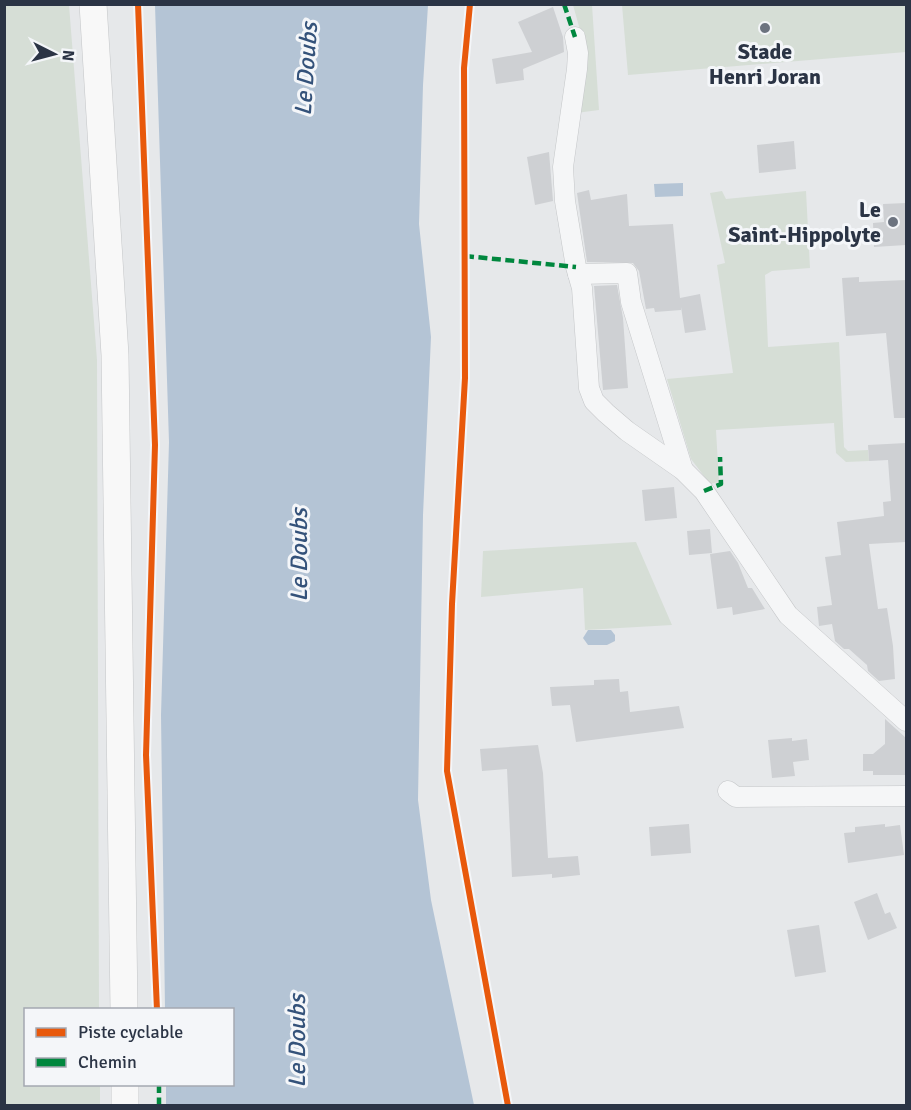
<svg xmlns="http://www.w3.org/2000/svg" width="911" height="1110" font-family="Signika,sans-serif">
<rect width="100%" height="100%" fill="#e6e8ea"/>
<g fill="#d6ded6">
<path d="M5,4L69,5L97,360L99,1009L26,1010V1084L100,1085V1105H5Z"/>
<path d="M573,5H592L599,110L576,113L585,48Z"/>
<path d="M622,5H906V52L628,75Z"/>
<path d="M722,191L726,199L806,191L810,268L772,271L765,275L768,347L839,342L844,447L848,451L868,450L869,461L846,462L836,453L834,423L716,430L719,482L710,484L691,459L667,379L733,373L717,265L725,263L710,193Z"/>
<path d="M636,542L672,625L585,630L583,588L481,597L483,551Z"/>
</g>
<g fill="#b4c4d5">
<path d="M155,5H428L423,85L419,224L431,337L423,515L418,800L431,900L474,1105H166V1085L232,1084V1010L165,1009L161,715L169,442Z"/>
<path d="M683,183V196L655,197L654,184Z"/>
<path d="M588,630H611L615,635V641L607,645H588L583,638Z"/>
</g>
<g fill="#ced0d3">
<path d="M553,7L563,37L564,52L523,69L524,80L496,84L492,59L532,52L518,22Z"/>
<path d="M794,141L796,169L759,173L757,145Z"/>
<path d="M549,152L553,201L535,205L527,157Z"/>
<path d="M589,190L591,200L627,194L629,226L673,224L680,298L700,294L706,330L685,333L681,307V310L655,312L654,308L646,309L639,271L633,263L587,262L577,193Z"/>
<path d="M906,203V245L874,247L873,223L884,222L883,204Z"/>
<path d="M859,277V282L906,280V418H894L886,333L846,336L842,278Z"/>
<path d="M617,285L623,318L628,388L603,390L594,286Z"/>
<path d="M906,443V542L869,544L878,609L887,608L893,646L895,679L879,681L868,671L867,665L849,649H844L835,641L832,624L819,626L817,607L832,605L825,557L841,555L837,522L884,516L883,502L891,501L888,460L869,461L868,445Z"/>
<path d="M674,487L677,518L645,521L642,490Z"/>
<path d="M710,529L712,553L689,555L687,531Z"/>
<path d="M730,551L738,563L748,588H752L765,609L733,615L732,607L717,609L710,554Z"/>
<path d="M619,679L620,692L628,691L630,712L679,706L684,728L576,742L570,705L552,706L550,687L594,685V680Z"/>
<path d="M885,719L906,738V775H873V771H863V754H873L885,744Z"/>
<path d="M792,738V741L807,739L809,760L793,762L795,776L772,778L768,740Z"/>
<path d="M538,745L543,773L548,858L578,856L580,875L552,878V874L512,877L507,769L482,771L480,749Z"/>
<path d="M689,824L691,853L651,856L649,827Z"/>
<path d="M885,824V827L900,825L904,855L848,863L844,833L855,832V827Z"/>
<path d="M877,893L885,914L890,912L897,928L868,940L854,902Z"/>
<path d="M819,925L826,972L795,977L787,930Z"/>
</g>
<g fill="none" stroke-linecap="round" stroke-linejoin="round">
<defs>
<g id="minor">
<path d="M575,37L578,53L577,69L563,167L565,201L576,267L582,288L589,388L594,401L606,413L627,431L683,470L704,491L788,615L906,721"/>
<path d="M578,274L627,273L631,302L683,470"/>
<path d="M728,791L736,797L906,796"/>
</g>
<g id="secondary">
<path d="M93,4L115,355L124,1010"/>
<path d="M125,1084V1106"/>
</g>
</defs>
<use href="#minor" stroke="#c4c6c8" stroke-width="21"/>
<use href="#secondary" stroke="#c4c6c8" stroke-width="28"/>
<use href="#minor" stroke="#f5f6f7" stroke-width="20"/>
<use href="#secondary" stroke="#f8f8f8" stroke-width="27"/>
<g stroke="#00873e" stroke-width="4.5" stroke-dasharray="9 4.5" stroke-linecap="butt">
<path d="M564,4L575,37"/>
<path d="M465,256L576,267"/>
<path d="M704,491L721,484L720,457"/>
<path d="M159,1084V1106"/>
</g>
<defs>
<g id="cycleway">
<path d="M138,4L155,445L146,755L157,1010"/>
<path d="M470,4L464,68L465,378L452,604L447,771L508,1106"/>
</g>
</defs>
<use href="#cycleway" stroke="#f4f6f9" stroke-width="10"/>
<use href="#cycleway" stroke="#e8590c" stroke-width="6"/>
</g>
<g fill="#6c737f" stroke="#f4f6f9" stroke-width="2">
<circle cx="765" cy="28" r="6"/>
<circle cx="893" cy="222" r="6"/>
</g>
<g text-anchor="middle" stroke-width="6" stroke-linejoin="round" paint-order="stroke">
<g font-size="22" font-weight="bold" fill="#2b3445" stroke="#f4f6f9">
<text x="765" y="59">Stade<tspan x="765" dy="25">Henri Joran</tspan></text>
<text x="881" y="217" text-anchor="end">Le<tspan x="881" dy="25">Saint-Hippolyte</tspan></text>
</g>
<g font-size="24" font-style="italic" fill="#34527a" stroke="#f4f6f9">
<text transform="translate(306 69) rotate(-86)" y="8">Le Doubs</text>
<text transform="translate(299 555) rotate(-90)" y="8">Le Doubs</text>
<text transform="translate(297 1041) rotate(-90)" y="8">Le Doubs</text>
</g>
</g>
<rect width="911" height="1110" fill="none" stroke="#2b3445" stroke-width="12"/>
<rect x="24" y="1008" width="210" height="78" fill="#f4f6f9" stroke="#a4a8b1" stroke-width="1.5"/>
<rect x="36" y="1028" width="30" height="9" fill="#e8590c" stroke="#a4a8b1" stroke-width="1.5"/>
<text x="78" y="1038" font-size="18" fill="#2b3445">Piste cyclable</text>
<rect x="36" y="1058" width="30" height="9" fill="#00873e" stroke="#a4a8b1" stroke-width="1.5"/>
<text x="78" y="1068" font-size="18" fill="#2b3445">Chemin</text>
<g transform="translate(54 54) rotate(96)" stroke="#f4f6f9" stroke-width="4.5" paint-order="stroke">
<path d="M0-4.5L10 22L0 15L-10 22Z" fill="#2b3445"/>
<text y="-9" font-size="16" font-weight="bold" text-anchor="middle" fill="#2b3445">N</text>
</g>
</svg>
